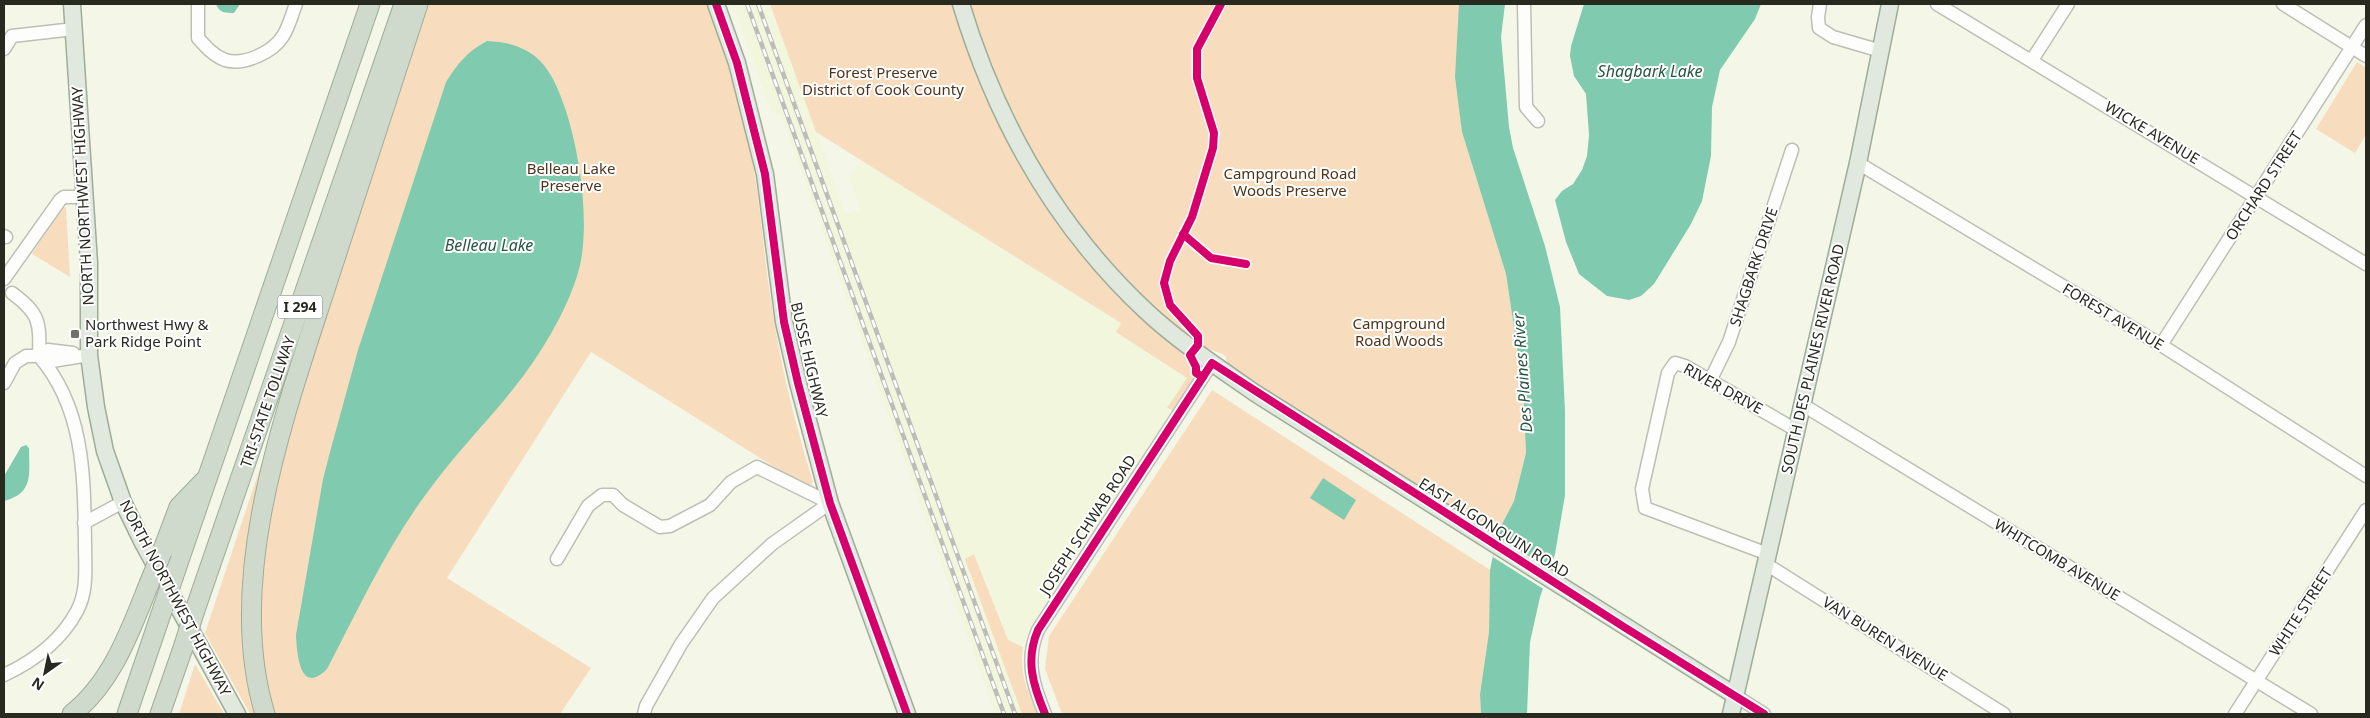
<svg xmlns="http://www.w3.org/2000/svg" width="2370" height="718" font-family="'Noto Sans',sans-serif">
<rect width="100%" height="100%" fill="#f4f7e8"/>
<path fill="#f1f6dc" d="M733,4H770L846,215L861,209L849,178L861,160L1158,346L1194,378L1029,628L1023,647L1008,641L975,554L965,559L1022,714H995L781,114L772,113Z"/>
<g fill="#f7ddbe">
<path d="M426,4H707C722,45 736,87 746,130C760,187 762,245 771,302C780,364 795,423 813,482L808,488L591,352L447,578L591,668L560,714H270L261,664V590L265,541L280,461Z"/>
<path d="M770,4H953C978,84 1008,154 1058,223L1193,364L1194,378L1173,410L1167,408L1187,378L1116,332L1121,323L816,132Z"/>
<path d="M968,4H1459L1462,132L1506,274L1523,388L1526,453L1514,501L1498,534L1395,474L1229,367C1226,363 1227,359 1225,356C1221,351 1205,350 1198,345C1173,329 1149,307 1129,286C1077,232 1034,168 1003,100C989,70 979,36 968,4Z"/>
<path d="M2357,62L2366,68V134L2355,153L2316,129Z"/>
<path d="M62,206L66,208L70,277L32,254Z"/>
<path d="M1212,390L1490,570L1489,632L1480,694L1481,714H1062L1045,669L1049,636Z"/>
<path d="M272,432L262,479L258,714H250L205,633Z"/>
<path d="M974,554L1008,640L1023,647C1019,673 1028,691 1037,714H1022L965,559Z"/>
<path d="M195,664L224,714H179Z"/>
</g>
<g fill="#80cbaf">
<path d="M216,4H240L234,13C226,13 219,13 216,4Z"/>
<path d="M1459,4H1505L1501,37L1509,127L1513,148L1545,246L1560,307L1565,411V495L1555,554L1540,597L1530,642L1527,714H1481L1480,694L1489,632L1490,570L1498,532L1514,501L1526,453L1523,388L1506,274L1462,132L1455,77Z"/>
<path d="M1584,4H1761L1755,19L1720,70L1712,107L1711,156L1702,201L1691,224L1654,284L1641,296L1629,300L1607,296L1579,274L1566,242L1555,200L1562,191L1573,184L1582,170L1587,156L1589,135L1586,94L1574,76L1570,56L1571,46Z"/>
<path d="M487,41C535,43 551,66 565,108C579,150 588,210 582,254C577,293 547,344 524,375C495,414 461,447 432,486C389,542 360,606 327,669C300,696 297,655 296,635L323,479L330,452L358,350L446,82C457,64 468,51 487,41Z"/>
<path d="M26,445L29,448C29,475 34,493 4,501V476L21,447Z"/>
<path d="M1323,478L1356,500L1344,520L1310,498Z"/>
</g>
<path fill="#f4f7e8" d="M1498,534L1552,569L1545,590L1493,557Z"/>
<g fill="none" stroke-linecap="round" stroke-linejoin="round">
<defs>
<g id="minor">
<path d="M198,4V38C206,47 214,56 225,60C244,66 273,52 283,36C289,27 292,14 296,4"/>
<path d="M1524,4L1526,107L1538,121"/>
<path d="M1820,4L1818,17L1819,28L1833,37L1881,51"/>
<path d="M1937,4L2366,264"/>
<path d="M2283,4L2366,56"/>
<path d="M4,49L12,36L74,29"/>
<path d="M2032,60L2068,4"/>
<path d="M1858,163L2161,345L2366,476"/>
<path d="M4,236L6,237"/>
<path d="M4,279L60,200L64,197H85"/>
<path d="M12,293C40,314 40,322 39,356"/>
<path d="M2161,345L2366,25"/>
<path d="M39,356L48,350L73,353"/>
<path d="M1710,381L1729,342L1792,150"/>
<path d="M4,383L15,363L26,356H39L52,361L89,355"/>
<path d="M1803,405L2311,714"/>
<path d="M84,523L123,502"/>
<path d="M1768,554L1645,508L1642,489L1668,373L1675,363L1685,366L1796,430"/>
<path d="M557,559L588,506L602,495H613L623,505L660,527L670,526L710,505L731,482L757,467L830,503"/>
<path d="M1766,564L2004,714"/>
<path d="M4,675C34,661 61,641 77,611C88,591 85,566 85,544C84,478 85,409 39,356"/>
<path d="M1736,696L1764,714"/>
<path d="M644,714L646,706L681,644L713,598L772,544L830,503"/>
<path d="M1045,714C1033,685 1025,660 1038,630L1212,363"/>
<path d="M2235,714L2366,510"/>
</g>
<g id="major">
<path d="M72,4L89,263V355L96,407L105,451L123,502L143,543L237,714"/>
<path d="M716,4L737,63L765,174L784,322L798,383L830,503L907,714"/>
<path d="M961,4C997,123 1055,226 1146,311C1179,342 1218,367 1255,393L1736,696"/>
<path d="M1731,714L1858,163L1890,4"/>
</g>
<g id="highway">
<path d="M162,552L179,507L204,481"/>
<path d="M174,575L370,4"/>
<path d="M195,610L404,4"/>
<path d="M72,714C113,681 130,631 149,584"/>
<path d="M127,714L163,608"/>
<path d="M160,714L184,645"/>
<path d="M265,714C223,577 287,408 329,277C359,186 389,95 418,4"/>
</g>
</defs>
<use href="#minor" stroke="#bdbfb4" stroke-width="15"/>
<use href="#major" stroke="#9fac99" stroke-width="19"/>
<use href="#highway" stroke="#9fac99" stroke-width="21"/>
<use href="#minor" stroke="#fdfefc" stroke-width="12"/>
<use href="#major" stroke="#e1e9df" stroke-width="16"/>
<use href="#highway" stroke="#cfdacd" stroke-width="19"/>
<defs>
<g id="rail">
<path d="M747,4L1004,714"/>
<path d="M758,4L1015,714"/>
</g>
</defs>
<use href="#rail" stroke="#bcbcb9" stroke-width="4.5"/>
<use href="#rail" stroke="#fff" stroke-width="2.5" stroke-dasharray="8" stroke-linecap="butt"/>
<defs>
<g id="highway-bridge">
<path d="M149,584L162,552"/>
<path d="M163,608L174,575"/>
<path d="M184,645L195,610"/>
</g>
</defs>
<use href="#highway-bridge" stroke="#9fac99" stroke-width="21" stroke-linecap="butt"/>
<use href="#highway-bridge" stroke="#cfdacd" stroke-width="19"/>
<defs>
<g id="cycleway">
<path d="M716,4L737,63L765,174L784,322L798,383L830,503L907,714"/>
<path d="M1183,234L1211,258L1246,264"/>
<path d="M1203,377L1196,373V367L1190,355L1198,345V336L1170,305L1164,283L1170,261L1192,217L1213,148L1214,133L1197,78V49L1221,4"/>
<path d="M1045,714C1033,685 1025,660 1038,630L1212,363L1624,627L1764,714"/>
</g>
</defs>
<use href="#cycleway" stroke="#fff" stroke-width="11"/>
<use href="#cycleway" stroke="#d6006c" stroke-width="8"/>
</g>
<rect fill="#6f7266" stroke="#fff" stroke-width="2" x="70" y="329" width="10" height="10" rx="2.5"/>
<g text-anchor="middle" stroke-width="4" stroke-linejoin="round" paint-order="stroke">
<rect fill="#fff" stroke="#686a63" stroke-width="1" x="277.5" y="295.5" width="45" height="23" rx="4"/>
<g font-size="14" font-weight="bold" fill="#282a20">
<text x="300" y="312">I 294</text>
</g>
<g font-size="15" fill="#4f3419" stroke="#fff">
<text x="883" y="78">Forest Preserve<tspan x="883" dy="17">District of Cook County</tspan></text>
<text x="571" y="174">Belleau Lake<tspan x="571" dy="17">Preserve</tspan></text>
<text x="1290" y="179">Campground Road<tspan x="1290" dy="17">Woods Preserve</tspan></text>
<text x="1399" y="329">Campground<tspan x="1399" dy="17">Road Woods</tspan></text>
</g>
<g font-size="15" fill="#282a20" stroke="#fff">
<text transform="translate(2152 133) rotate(31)" y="5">WICKE AVENUE</text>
<text transform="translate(2264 186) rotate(-57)" y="5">ORCHARD STREET</text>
<text transform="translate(83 196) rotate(-93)" y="5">NORTH NORTHWEST HIGHWAY</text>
<text transform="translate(1754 267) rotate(-72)" y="5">SHAGBARK DRIVE</text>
<text transform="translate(2113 317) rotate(31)" y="5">FOREST AVENUE</text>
<text transform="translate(1813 359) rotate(-77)" y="5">SOUTH DES PLAINES RIVER ROAD</text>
<text transform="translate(809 360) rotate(77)" y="5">BUSSE HIGHWAY</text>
<text transform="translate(1723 389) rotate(29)" y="5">RIVER DRIVE</text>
<text transform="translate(268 402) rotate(-71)" y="5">TRI-STATE TOLLWAY</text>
<text transform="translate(1088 525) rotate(-57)" y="5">JOSEPH SCHWAB ROAD</text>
<text transform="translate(1494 528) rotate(32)" y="5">EAST ALGONQUIN ROAD</text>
<text transform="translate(2057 560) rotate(31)" y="5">WHITCOMB AVENUE</text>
<text transform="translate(175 598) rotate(62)" y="5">NORTH NORTHWEST HIGHWAY</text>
<text transform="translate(2301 612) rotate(-57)" y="5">WHITE STREET</text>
<text transform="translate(1885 639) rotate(32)" y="5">VAN BUREN AVENUE</text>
</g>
<g font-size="15" fill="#282a20" stroke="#fff" text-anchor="start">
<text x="85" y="330">Northwest Hwy &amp;<tspan x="85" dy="17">Park Ridge Point</tspan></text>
</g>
<g font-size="16" font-style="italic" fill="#285546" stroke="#fff">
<text x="1650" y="77">Shagbark Lake</text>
<text x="489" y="251">Belleau Lake</text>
<text transform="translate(1522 373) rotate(-94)" y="6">Des Plaines River</text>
</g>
</g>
<rect width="2370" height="718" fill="none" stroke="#282a20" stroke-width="10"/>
<g transform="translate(45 673) rotate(213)" stroke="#ffffff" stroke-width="4" paint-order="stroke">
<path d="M0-4L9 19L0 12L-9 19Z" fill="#282a20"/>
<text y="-8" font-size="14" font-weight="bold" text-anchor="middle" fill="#282a20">N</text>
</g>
</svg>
